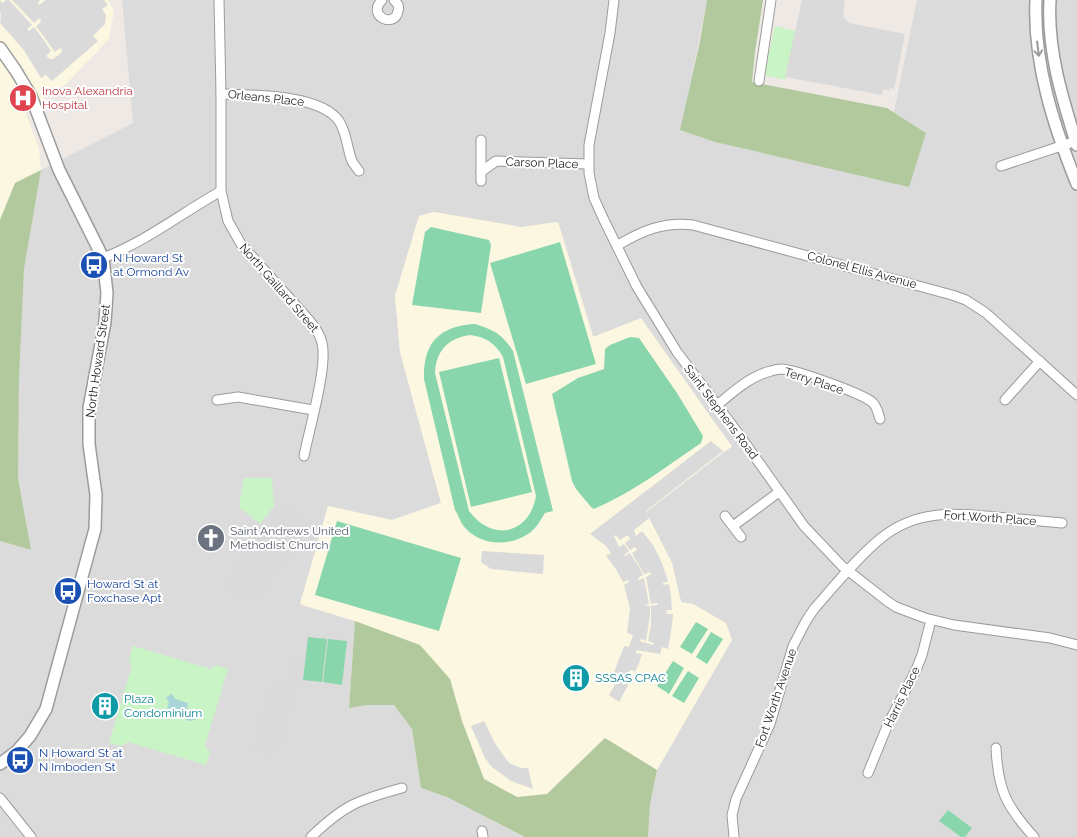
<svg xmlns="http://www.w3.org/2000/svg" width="1077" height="837" font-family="Raleway,sans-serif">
<rect width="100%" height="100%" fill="#eee9e5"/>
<path fill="#dcdbdb" d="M122,0H707L681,130L715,142L815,165L926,133L894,112L917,0H1077V837H648L650,804L657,770L732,639L693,604L681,602L672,563L646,512L732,446L719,428L594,338L558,222L521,227L434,212L419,216L395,296L400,352L441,503L392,520L328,506L301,605L355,621L349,708L367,705H394L412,729L421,788L447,797L525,837H0V541L30,550L18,478L19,379L24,269L41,170L133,123Z"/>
<g fill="#fcf7e0">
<path d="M0,0H108L114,11L109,39L66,84L25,111L39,149L41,170L15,183L0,220Z"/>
<path d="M434,212L521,227L558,222L593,337L641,318L732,447L723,452L646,512L672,563L681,602L693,604L726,623L732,640L657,770L605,738L547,794L517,797L484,779L462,721L450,679L355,621L300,604L328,506L392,520L441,503L400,352L395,296L419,216Z"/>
</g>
<g fill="#b2c99d">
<path d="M707,0H763L755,52L752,82L887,108L926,133L909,187L715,142L680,130L700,41Z"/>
<path d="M41,170L24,269L19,379L18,478L31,550L0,541V220L15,183Z"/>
<path d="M355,621L420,645L450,679L462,721L484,779L517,797L547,794L605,738L657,770L650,804L648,837H525L447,797L421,788L412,729L394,705H367L349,708Z"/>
</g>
<g fill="#c9f4c5">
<path d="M775,26L796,31L785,80L764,75Z"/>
<path d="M244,478H272L274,506L260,524L239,507Z"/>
<path d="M133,646L211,669L216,665L228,669L205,745L207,749L210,751L206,765L128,742L122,746L109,743L132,666L129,660Z"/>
</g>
<g fill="#8ad6ac" fill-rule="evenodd">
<path d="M431,227L489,240L491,245L481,313L412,305L425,232Z"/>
<path d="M560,242L596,364L526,384L490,263Z"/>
<path d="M475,324C494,330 502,334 513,351L553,511L545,513C540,521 536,529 528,534C507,548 477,545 462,524C459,519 458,514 455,510L424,379C423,342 440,326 475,324ZM470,335C486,337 495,343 503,357L536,496C529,535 492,542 469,511L435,373C436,350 449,338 470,335Z"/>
<path d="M630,337L639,338L677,393L703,436L701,443C666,467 633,492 594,509L591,507L576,489L572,481L552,394L578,378L604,369L605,349L610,345Z"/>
<path d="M499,358L532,492L471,507L439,372Z"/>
<path d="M337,521L461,558L439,631L315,595Z"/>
<path d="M696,622L708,629L692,654L680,647Z"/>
<path d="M711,632L723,639L707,664L696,657Z"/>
<path d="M308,637L327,639L322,682L303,680Z"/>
<path d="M328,639L347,641L342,685L323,682Z"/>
<path d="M673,661L684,668L669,694L657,686Z"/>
<path d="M688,671L699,678L684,703L672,696Z"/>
<path d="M948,810L972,828L965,837H961L939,821Z"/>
</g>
<g fill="#dadada" fill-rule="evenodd">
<path d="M6,0H9L32,25L27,29L29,31L34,27L41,36L51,51L46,56L50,59H53L61,53L62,50L60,48L55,52L36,26L41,22L40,18L34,23L12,0H40L38,3L39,5L46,0H104L108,5L102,9L106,15L105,24L93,36L98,41L52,81L46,75L41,78L23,49L0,23L1,14L0,12V1L3,3Z"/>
<path d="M802,0H845L843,17L849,23L905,34L894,89L890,88V91L883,89L882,95L785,77Z"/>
<path d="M711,441L723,451L646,511L649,518L634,530L636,536L642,531L653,545L662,563L668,581L663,583V585L669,584L671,595L672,610H668L666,612L667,614H673L672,625L668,649L662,647L660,654L636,650V653L642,654L639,663L635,672L632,670L629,671V674L633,676L619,702L609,695L619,678L613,675L624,646L629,647L633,635L627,633L630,609L624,585L629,582L628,580L623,582L616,569L606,556L611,553L605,545L590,534ZM616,535L620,540L628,535L630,539L625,543L630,550L635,547L637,550L632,553L644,574L650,572L651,574L646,577L651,604L657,603L658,605L651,606V624L648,641L654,643L653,645L640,641L641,639L646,641L650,615V606L644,605L649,604L644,578L638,580V578L643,575L639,567L630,553L625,556L624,555L629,551L624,544L619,547L614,536Z"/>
<path d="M289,502L308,528L303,534V538L282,567L255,596L251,598L222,589L275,511Z"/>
<path d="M482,551L544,555L543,574L491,569L481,562Z"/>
<path d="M295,661L302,663L277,752L270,750L267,754L254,750L273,681L288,685Z"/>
<path d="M484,721L496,745L509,763L521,768H528L533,789L511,781L492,767L485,758L471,726Z"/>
</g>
<path fill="#a9d5d8" d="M171,694L173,695L175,699L188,703L187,710L191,709L196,711L198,715L195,720L188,721L185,718L184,713L167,708L169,702L166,698Z"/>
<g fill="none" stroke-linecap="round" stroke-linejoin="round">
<defs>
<g id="minor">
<path d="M219,0L221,94V191L228,221L241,244L309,320C315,327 320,334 322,343C328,366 309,430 304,456"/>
<path d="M382,0C366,16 395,29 398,11C400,6 397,3 394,0"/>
<path d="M614,0L610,33L589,145V173L594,198L603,218L637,287L677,352L738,433L804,526L842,566L887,601L896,607L925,618L954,625L1050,638L1077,645"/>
<path d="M759,81L771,0"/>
<path d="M221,94C252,95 320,94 339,121C347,133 347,149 352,161C354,165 357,168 359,171"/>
<path d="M1001,166L1076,141"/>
<path d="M481,172L496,161L588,164"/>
<path d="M481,181V140"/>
<path d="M618,245C642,231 664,221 693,225L952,295L966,300L986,313L1077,395"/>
<path d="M103,258C145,242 182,213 221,191"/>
<path d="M217,400L238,397L313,410"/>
<path d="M1005,400L1040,361"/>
<path d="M716,406C732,393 750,376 771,371C774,370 778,369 782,369C796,370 861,393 872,402C877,406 878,413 880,419"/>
<path d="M725,516L741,537"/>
<path d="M733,526L779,492"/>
<path d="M996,748C998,790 1006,806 1034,837"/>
<path d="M868,773L888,724L916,670L922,655L931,620"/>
<path d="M0,798L31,837"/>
<path d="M482,831L483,837"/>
<path d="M311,837C344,805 358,800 402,788"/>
<path d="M734,837L732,815L736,799L770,724L793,646L806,621L814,609C835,585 856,559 880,539C916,509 954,513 997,517C1019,519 1040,521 1062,523"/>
</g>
<g id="tertiary">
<path d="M1036,0C1033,63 1054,127 1077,184"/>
<path d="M1050,0C1047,49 1062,98 1077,145"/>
<path d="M0,48L16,71L31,96L59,170L103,258L107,293L105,322L89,408V444L96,495L95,529L46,709L30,736L17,751L0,764"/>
</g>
</defs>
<use href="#minor" stroke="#9b9b9b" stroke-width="11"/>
<use href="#tertiary" stroke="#9b9b9b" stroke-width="14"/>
<use href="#minor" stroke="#fff" stroke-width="9"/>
<use href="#tertiary" stroke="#fff" stroke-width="11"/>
</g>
<defs><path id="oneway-shaft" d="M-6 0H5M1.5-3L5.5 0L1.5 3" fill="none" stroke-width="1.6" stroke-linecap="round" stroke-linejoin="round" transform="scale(1.25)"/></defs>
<use stroke="#9a9a9a" href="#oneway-shaft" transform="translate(1038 49) rotate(83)"/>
<defs>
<symbol id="hospital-disc" viewBox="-11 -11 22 22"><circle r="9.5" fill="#e0444e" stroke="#fff"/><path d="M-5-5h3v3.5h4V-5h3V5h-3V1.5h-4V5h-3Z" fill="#fff"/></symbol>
<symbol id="bus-disc" viewBox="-11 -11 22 22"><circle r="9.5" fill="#1a4fb4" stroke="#fff"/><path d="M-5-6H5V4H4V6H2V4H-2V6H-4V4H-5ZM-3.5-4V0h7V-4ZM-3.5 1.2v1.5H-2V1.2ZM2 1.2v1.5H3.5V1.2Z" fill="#fff"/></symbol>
<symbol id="church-disc" viewBox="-11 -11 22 22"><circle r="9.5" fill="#6b7280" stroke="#fff"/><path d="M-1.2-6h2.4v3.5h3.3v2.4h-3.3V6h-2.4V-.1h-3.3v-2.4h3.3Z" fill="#fff"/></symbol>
<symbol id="building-disc" viewBox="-11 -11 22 22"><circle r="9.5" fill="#0f9aa8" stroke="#fff"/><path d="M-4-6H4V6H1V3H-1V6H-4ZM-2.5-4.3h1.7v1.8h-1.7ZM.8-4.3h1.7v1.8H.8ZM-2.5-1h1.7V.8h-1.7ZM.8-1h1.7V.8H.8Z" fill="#fff"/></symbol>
</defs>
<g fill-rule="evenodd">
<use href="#hospital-disc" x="7" y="82" width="32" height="32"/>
<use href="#bus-disc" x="78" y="249" width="32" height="32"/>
<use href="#church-disc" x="195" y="522" width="32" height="32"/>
<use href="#bus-disc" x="52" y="575" width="32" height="32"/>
<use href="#building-disc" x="560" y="662" width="32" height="32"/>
<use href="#building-disc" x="89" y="690" width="32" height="32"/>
<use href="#bus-disc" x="4" y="744" width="32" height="32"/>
</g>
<g text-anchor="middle" stroke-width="4" stroke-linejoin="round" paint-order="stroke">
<g font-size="12" fill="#be3a42" stroke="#fff" text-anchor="start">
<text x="42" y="95">Inova Alexandria<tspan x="42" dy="14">Hospital</tspan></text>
</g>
<g font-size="12" fill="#1e1e1e" stroke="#fff">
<text transform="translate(266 98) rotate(6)" y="4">Orleans Place</text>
<text transform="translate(542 163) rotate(2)" y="4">Carson Place</text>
<text transform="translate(862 270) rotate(15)" y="4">Colonel Ellis Avenue</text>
<text transform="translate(279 288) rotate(49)" y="4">North Gaillard Street</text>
<text transform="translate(98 361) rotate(-82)" y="4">North Howard Street</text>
<text transform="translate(814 381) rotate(18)" y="4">Terry Place</text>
<text transform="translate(721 412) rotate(53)" y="4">Saint Stephens Road</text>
<text transform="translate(990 518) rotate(4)" y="4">Fort Worth Place</text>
<text transform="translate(902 697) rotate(-64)" y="4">Harris Place</text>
<text transform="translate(776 698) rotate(-71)" y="4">Fort Worth Avenue</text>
</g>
<g font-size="12" fill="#164399" stroke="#fff" text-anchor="start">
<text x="113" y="262">N Howard St<tspan x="113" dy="14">at Ormond Av</tspan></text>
<text x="87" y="588">Howard St at<tspan x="87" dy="14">Foxchase Apt</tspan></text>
<text x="39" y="757">N Howard St at<tspan x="39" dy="14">N Imboden St</tspan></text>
</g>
<g font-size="12" fill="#5b616d" stroke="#fff" text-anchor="start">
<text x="230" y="535">Saint Andrews United<tspan x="230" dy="14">Methodist Church</tspan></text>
</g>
<g font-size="12" fill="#0d838f" stroke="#fff" text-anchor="start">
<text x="595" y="682">SSSAS CPAC</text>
<text x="124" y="703">Plaza<tspan x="124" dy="14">Condominium</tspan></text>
</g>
</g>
</svg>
